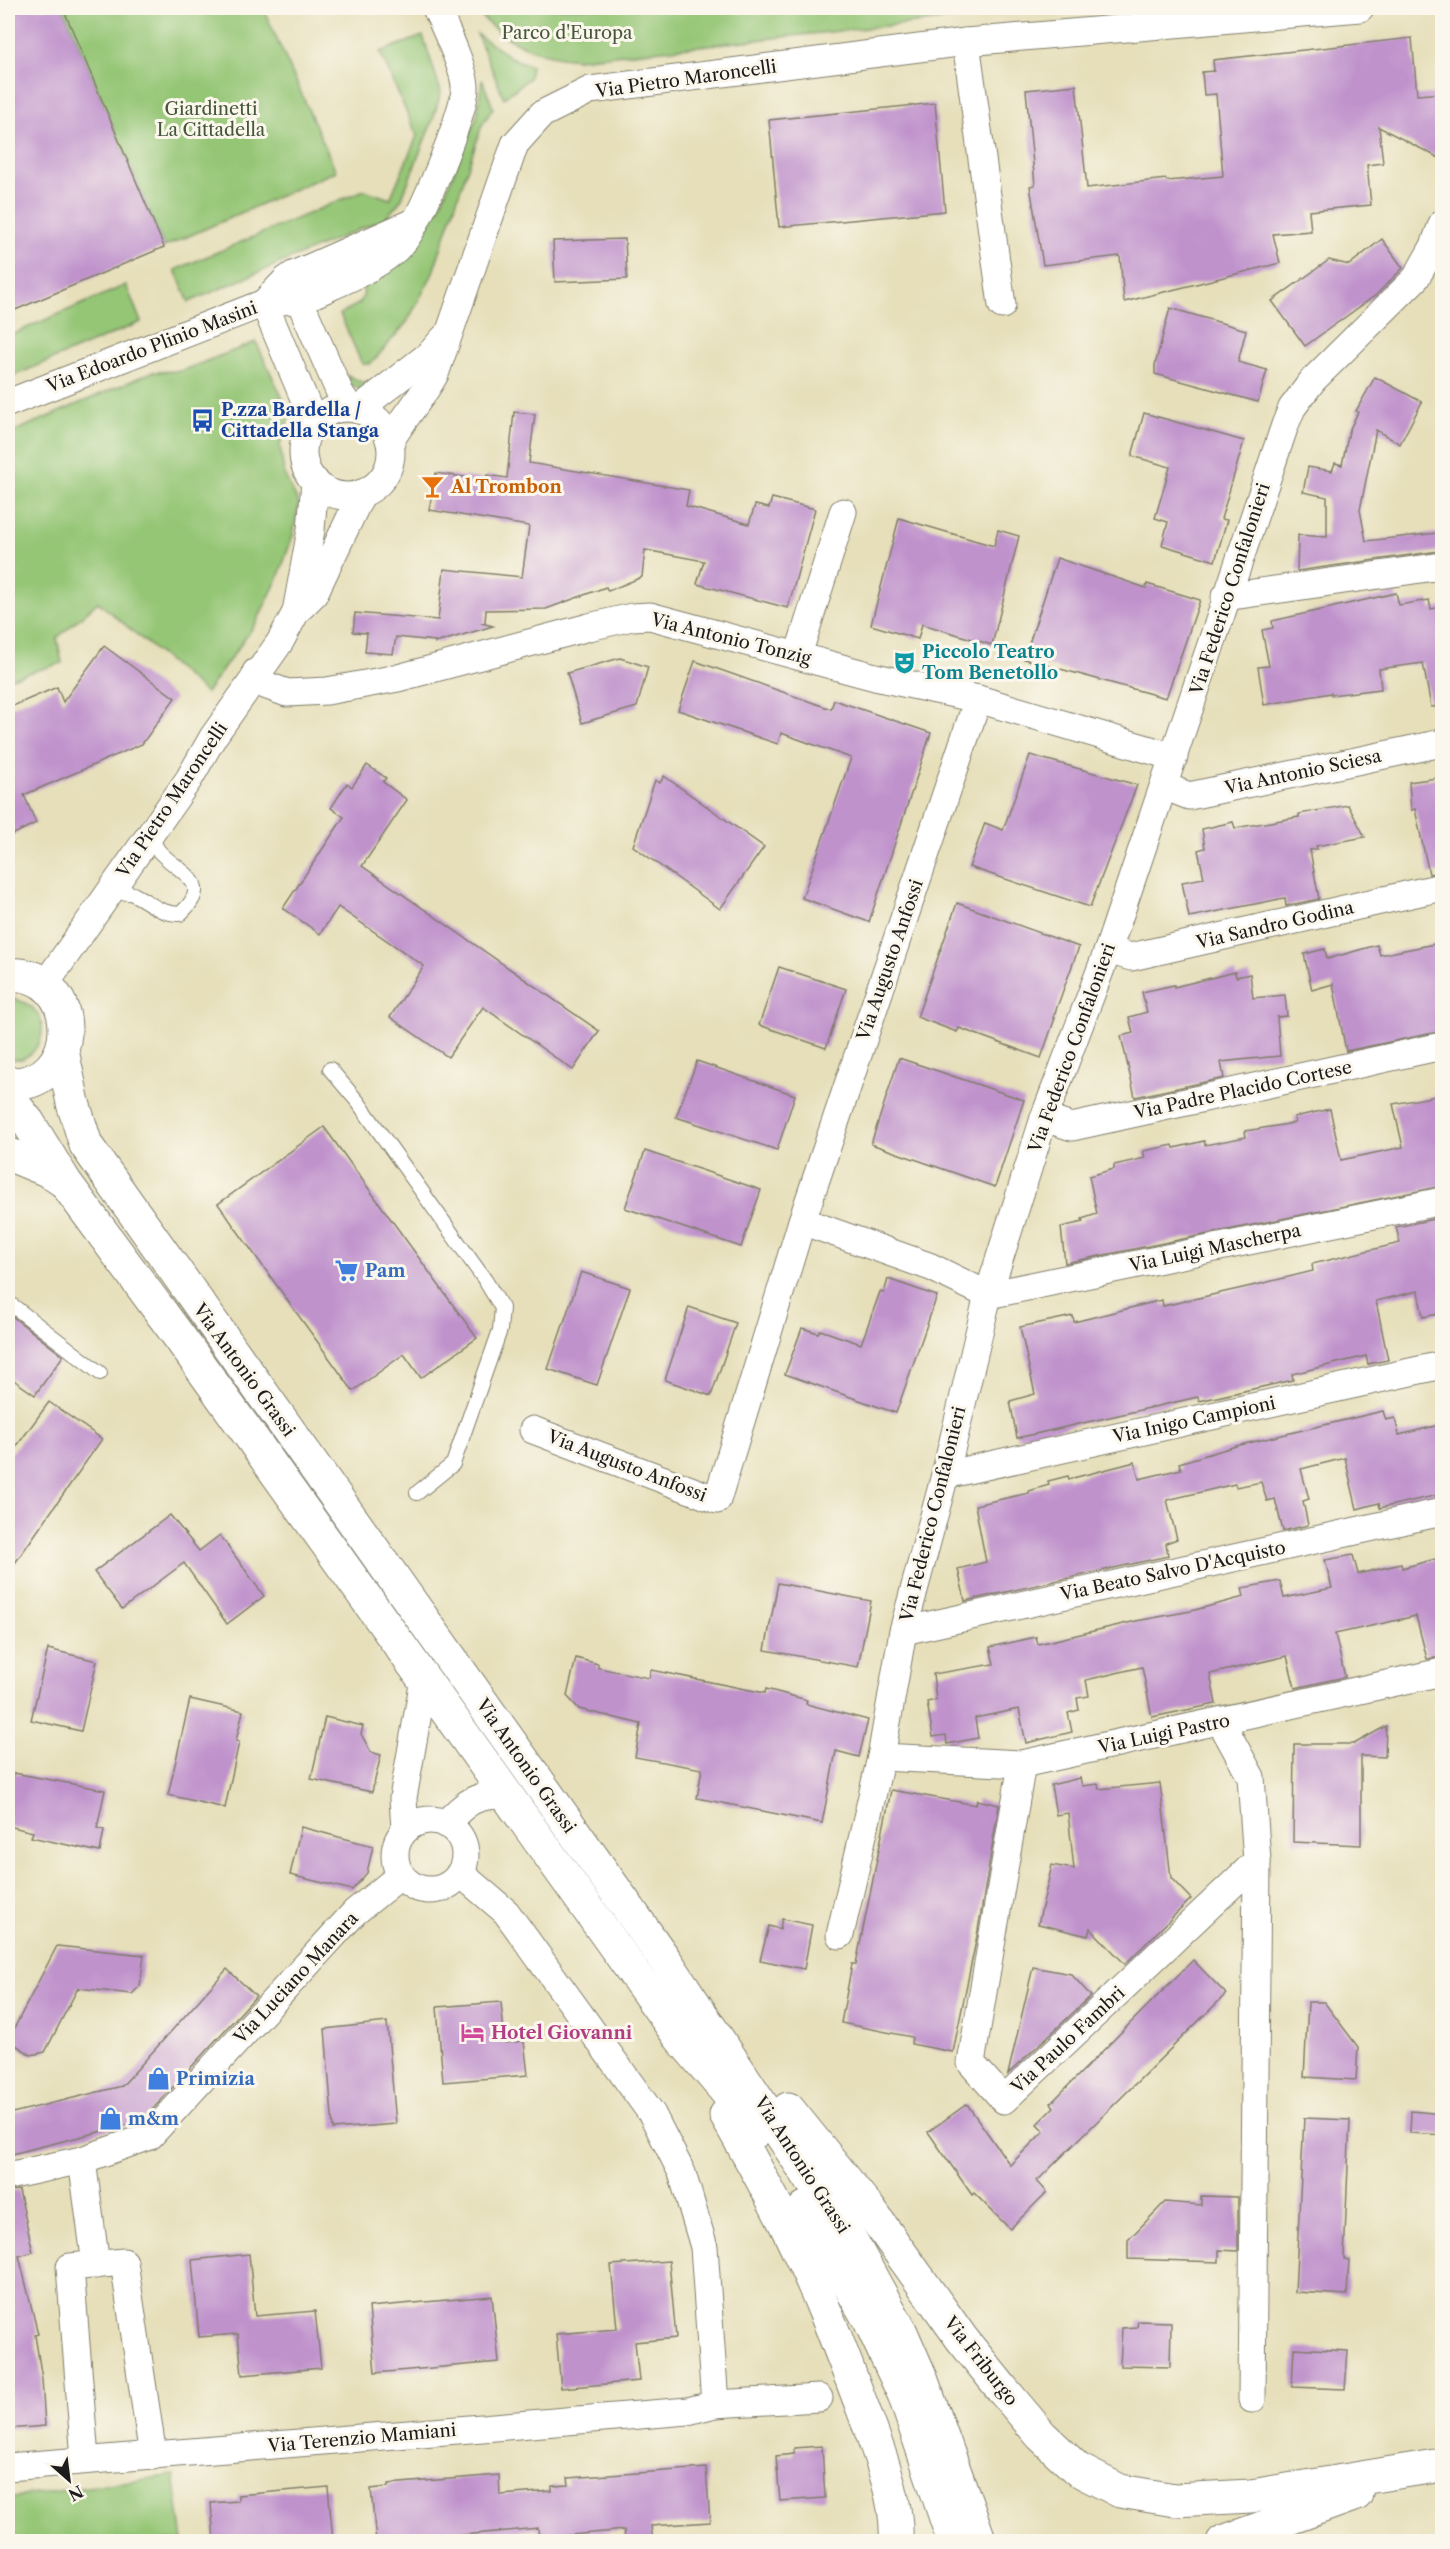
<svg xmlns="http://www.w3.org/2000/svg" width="1450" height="2549" font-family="'Libre Caslon Text',serif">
<rect width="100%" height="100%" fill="#fbf7ec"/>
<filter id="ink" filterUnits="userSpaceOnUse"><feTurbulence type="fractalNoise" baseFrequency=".0167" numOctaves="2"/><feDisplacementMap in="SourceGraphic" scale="12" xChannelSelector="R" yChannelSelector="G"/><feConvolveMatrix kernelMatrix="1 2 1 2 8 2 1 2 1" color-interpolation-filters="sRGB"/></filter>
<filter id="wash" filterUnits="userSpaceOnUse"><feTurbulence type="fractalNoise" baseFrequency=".008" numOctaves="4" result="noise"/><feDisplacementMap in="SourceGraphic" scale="24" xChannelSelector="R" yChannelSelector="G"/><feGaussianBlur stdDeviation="1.35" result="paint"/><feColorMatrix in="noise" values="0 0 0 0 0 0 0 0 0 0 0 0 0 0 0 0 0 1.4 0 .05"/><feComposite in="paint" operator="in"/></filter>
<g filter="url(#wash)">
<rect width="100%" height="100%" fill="#e6dfba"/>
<g fill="#95c676" stroke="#587149" stroke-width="1.5">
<path d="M63,8H263L336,171L164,247Z"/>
<path d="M474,8H1037L942,20L577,59C536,56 500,40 474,8Z"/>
<path d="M477,34L510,57L531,66L529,78L504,98Z"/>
<path d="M423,36L441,92L433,119L401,200L386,218L189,302L175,270L364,190L390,199L417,136L380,52Z"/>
<path d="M482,79L493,108L482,125L432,275L407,322L376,358L370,364H362L340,314L360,303L364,293L359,281L423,235L440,206L477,116Z"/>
<path d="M126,285L141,322L8,378V336Z"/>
<path d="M256,342L290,414L280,445L284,474L299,504L293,535L278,578L256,623L206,693L98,602L57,638L62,663L8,679V434L152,372L181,371Z"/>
<path d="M347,375L361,382L383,381L362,390L349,384Z"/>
<path d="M14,999C43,1006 51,1033 31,1054L22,1059L8,1060V1000Z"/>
<path d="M174,2475L183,2541H8V2498Z"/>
</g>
<g id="blocks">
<g fill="#bf92cc">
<path d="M8,8H63L164,247L8,313Z"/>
<path d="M1412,38L1417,95L1443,93V160L1379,127L1383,163L1367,165L1371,205L1309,211L1311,231L1273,234L1280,263L1124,302L1120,256L1043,265L1030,186L1035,185L1026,90L1076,85L1087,188L1166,179L1167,181L1223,176L1216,94L1204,95L1202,72L1214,71L1213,60Z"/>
<path d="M935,103L945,211L779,227L769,120Z"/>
<path d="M625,239L627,279L555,282L553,241Z"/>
<path d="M1382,239L1403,268L1376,295L1305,346L1272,301L1329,260L1349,265Z"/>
<path d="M1170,308L1246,330L1238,362L1267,370L1258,402L1155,374V365Z"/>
<path d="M1375,377L1422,402L1400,444L1376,430L1360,510L1366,541L1437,533L1439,551L1297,571L1298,535L1327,537V497L1303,492L1308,467L1332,471L1335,463L1342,465L1349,431L1358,412L1356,411Z"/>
<path d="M514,412L535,414L529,463L689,490L686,506L749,524L755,505L769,508L772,498L815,509L788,608L697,584L704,561L645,550L642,577L608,591L606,587L546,609L486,610L485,623H481L493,626L435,643V641L396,637L393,654L365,652L367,633L353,632L355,613L438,620L444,569L522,577L529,526L429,510L436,473L486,480L487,475L507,478Z"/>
<path d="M1144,413L1244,441L1221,519L1227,520L1215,561L1162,545L1168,522L1155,518L1170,467L1132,456Z"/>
<path d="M899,518L994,546L998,530L1019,536L992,645L922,624L918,639L871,625Z"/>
<path d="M1057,558L1146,588L1147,584L1200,600L1166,698L1024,659Z"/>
<path d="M1396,593L1399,605L1429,600L1431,609L1443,607V706L1431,707L1423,663L1379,669L1381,689L1331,695V693L1264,705L1258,667L1269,666L1262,630L1273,628L1272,621Z"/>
<path d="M104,646L175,698L142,744L24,795L36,823L8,837V708L57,687L63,702Z"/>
<path d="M620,658L648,667L637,707L582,723L567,673Z"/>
<path d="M695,661L831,709L834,700L931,733L869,922L802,898L851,758L781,733L778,744L678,710Z"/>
<path d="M1030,755L1137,785L1090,907L969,867L985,823L1003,830Z"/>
<path d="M367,765L386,778L383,782L407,800L362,866L599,1031L573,1070L483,1007L448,1057L390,1017L424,966L338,907L320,934L283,908L344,817L331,808L347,783L352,787Z"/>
<path d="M664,776L764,847L720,909L633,846L655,780L660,783Z"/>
<path d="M1443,777V872L1429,874L1415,809L1411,810L1409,782Z"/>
<path d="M1348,805L1365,837L1316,846L1317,849L1310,850L1319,899L1286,906L1285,898L1189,917L1182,882L1204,878L1198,850L1205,848L1202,829L1233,822L1235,828L1299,817V814Z"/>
<path d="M957,903L1079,947L1053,1018H1055L1041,1058L959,1028L957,1032L917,1017Z"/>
<path d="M1435,944L1439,961L1443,960V1031L1346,1051L1333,984L1312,990L1304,954L1325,949L1327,959L1377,945L1380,955Z"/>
<path d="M779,967L846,989L826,1048L759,1025Z"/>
<path d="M1235,972L1236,977L1250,974L1253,998L1285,995L1287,1016L1277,1017L1280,1056L1221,1062L1224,1078L1135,1097L1121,1036L1133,1033L1129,1017L1147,1012L1142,992L1174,985V987Z"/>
<path d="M899,1058L1024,1100L995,1187L871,1144Z"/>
<path d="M697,1061L795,1095L777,1150L676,1117Z"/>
<path d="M1436,1096L1443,1121V1186L1065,1263L1061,1227L1083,1222L1082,1219L1097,1214L1089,1176L1114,1169V1165L1145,1158L1143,1151L1173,1145L1174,1148L1204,1141L1205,1145L1246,1137L1245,1131L1295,1123L1294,1117L1330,1109L1341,1160L1403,1147L1393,1104Z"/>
<path d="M324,1127L477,1338L421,1378L404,1354L353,1391L218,1204Z"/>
<path d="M645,1151L761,1190L741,1247L625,1208Z"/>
<path d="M1443,1217V1313L1423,1317L1418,1291L1376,1301L1388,1360L1368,1364L1366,1356L1292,1374L1293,1380L1199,1401L1198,1397L1017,1438L1010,1401L1035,1394L1020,1327L1073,1316L1074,1322L1162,1300L1163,1306L1260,1284L1313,1271L1312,1264L1400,1243L1396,1227Z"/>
<path d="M581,1272L630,1288L597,1385L548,1369Z"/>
<path d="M888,1279L937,1296L896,1413L785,1374L802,1328L818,1333L820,1330L861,1344L880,1292L884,1293Z"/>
<path d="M689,1307L736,1323L711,1396L665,1380Z"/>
<path d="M8,1313L63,1356L35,1395L8,1376Z"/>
<path d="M49,1402L102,1439L8,1573V1458Z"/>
<path d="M1383,1411L1386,1420L1395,1418L1399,1435L1443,1424V1494L1380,1508L1379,1503L1357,1509L1345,1458L1301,1469L1309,1499L1303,1501L1308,1525L1283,1531L1275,1499L1267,1501L1261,1482L1236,1487L1235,1484L1167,1500L1177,1539L1166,1543L1168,1556L965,1601L958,1569L986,1562L975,1505L1029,1493V1491L1049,1485L1048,1481L1068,1476L1069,1479L1135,1462L1139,1479L1181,1469L1179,1463L1236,1446Z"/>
<path d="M170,1515L199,1551L220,1535L264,1596L227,1624L184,1563L122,1609L94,1572Z"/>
<path d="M1353,1555L1358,1574L1401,1564L1402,1568L1443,1557V1657L1427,1659L1416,1616L1335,1634L1345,1677L1295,1688L1287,1656L1210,1674L1216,1704L1152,1717L1142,1667L1086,1680L1089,1696L1077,1698L1079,1710L1068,1713L1072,1732L1026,1743L1019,1709L975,1718L978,1738L947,1744L946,1735L933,1737L927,1702L936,1700L933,1674L994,1664L990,1647L1036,1637L1038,1644L1136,1621L1191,1611L1244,1597L1242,1588L1280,1581L1284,1598L1332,1588L1325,1560Z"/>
<path d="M778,1583L871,1601L858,1667L765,1650Z"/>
<path d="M48,1649L97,1661L81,1731L31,1720Z"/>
<path d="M576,1658L598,1664V1668L649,1678L651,1670L765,1693L766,1689L807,1700L806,1704L868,1720L859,1757L836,1751L822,1823L697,1798L702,1769L635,1757L641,1724L579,1709L567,1696Z"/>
<path d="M190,1699L243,1711L236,1741L239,1742L225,1808L168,1795Z"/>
<path d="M325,1717L363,1726L361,1734L371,1752L381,1755L372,1792L311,1779Z"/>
<path d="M1386,1726L1385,1757L1361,1756V1845L1293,1842L1294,1744H1354Z"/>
<path d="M14,1773L105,1790L97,1828L104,1830L100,1852L31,1837L33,1832L8,1826V1805Z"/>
<path d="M1080,1778L1082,1786L1098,1784L1099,1789L1160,1783L1171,1878L1191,1899L1125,1964L1090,1928L1088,1936L1038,1924L1052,1865L1074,1869L1068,1813L1056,1815L1051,1785Z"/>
<path d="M891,1790L976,1805L977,1800L999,1805L977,1936L953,2052L911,2044L912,2037L841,2023L852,1964H856Z"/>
<path d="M301,1827L373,1846L367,1873L352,1890L290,1875Z"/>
<path d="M782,1919L812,1925L804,1969L760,1960L769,1926L780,1929Z"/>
<path d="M57,1946L144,1955L140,1986L132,1994L78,1988L45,2052L31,2055L8,2040Z"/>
<path d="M1193,1960L1226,1994L1037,2181L1047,2192L1010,2229L974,2193L972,2195L928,2132L967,2104L1010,2165L1044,2131L1037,2124L1054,2107L1051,2103Z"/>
<path d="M1033,1967L1071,1974L1091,1996L1008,2074Z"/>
<path d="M227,1969L256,1996L142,2121L8,2155V2114L122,2086Z"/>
<path d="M501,2002L505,2043L524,2041L528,2075L443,2082L437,2007Z"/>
<path d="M1308,2002H1324L1358,2047L1356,2080L1304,2077Z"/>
<path d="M387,2022L396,2124L333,2129L325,2029Z"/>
<path d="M1411,2111L1443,2114V2135L1410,2133Z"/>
<path d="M1304,2118L1350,2120L1344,2259L1349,2260L1347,2295L1295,2292Z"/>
<path d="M19,2190L33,2252L19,2256L38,2334L35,2335L42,2379L45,2426L8,2429V2191Z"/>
<path d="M1201,2196L1238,2197V2251L1219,2250V2262L1128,2259V2240L1165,2202L1201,2205Z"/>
<path d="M249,2254L255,2316L315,2311L321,2368L242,2375L238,2334L199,2337L192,2260Z"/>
<path d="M669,2261L676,2338L635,2342L639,2381L561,2388L556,2334L617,2329L611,2265Z"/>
<path d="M492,2296L499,2362L375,2373L369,2307Z"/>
<path d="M1138,2321L1171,2322L1170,2367L1120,2366L1122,2328L1137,2327Z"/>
<path d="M1294,2348L1348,2351L1345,2389L1292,2387Z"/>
<path d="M822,2446L825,2498L780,2501L776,2456L794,2454V2448Z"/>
<path d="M706,2468L710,2522L651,2526L653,2541H625L624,2530L539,2538L538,2528L420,2539V2541H376L371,2489L388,2487V2484L499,2475L500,2495L552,2491V2486L569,2485L568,2478Z"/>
<path d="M328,2487L333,2541H214L211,2503L238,2501V2495Z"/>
</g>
</g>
</g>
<g filter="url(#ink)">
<use href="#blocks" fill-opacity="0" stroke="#817e6b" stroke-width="1.5"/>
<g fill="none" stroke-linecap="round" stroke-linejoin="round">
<defs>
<g id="lane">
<path d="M110,893C117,893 128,891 135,895C151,903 160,914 180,914C217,881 177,873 158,850C155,846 153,838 151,833"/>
<path d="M330,1069L358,1102L485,1280L502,1308L500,1330L453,1464L417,1493"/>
<path d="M8,1302L100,1373"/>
</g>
<g id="street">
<path d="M966,42L1002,305"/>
<path d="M299,299L340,393L350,408"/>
<path d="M264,303L286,280L293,275L411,223"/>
<path d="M264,303L308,408L311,428"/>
<path d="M8,403L264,303L299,299L312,295C342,281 380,268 403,242C419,225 464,113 465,89C466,71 444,26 436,8"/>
<circle cx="347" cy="452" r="44"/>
<path d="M358,410L430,354L444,338"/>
<path d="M390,442C403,418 422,398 435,374L515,144L542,114L590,90L966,42L1360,8"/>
<path d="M1225,597L1442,566"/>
<path d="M301,607L314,594L362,493"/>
<path d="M798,655L843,512"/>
<path d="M256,672L265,685L287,693L327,691L398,678L589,627L632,617L650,616L875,677L978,699L1174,757"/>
<path d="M978,699L802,1221L931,1267L988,1295L1442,1201"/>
<path d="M1164,786L1189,796L1442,743"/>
<path d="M1108,950L1131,957L1442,887"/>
<path d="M44,986L189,779L213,737L280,642L296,612L311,530L315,481"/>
<path d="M1044,1118L1072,1127L1442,1046"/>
<path d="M533,1430L717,1500L802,1221"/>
<path d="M945,1475L1442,1365"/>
<path d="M903,1631L1442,1512"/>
<path d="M1221,1722L1251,1777L1257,1861L1252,2399"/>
<path d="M881,1757L1022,1764L1442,1672"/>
<path d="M1022,1764L971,2063L1004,2100L1257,1861"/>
<circle cx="430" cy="1855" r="35"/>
<path d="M445,1824C468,1801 475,1794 508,1795"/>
<path d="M405,1830L403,1798L424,1679"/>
<path d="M840,1935L881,1757L903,1631L945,1475L988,1295L1044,1118L1108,950L1285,425L1292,408L1313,380L1416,278L1434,246L1442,224"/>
<path d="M82,2160L96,2265"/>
<path d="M8,2176L82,2160L150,2136L355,1912L401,1875"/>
<path d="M715,2404L819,2398"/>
<path d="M85,2459L70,2267L124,2262L153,2456"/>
<path d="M8,2467L688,2411L715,2404L704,2247L682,2173L652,2114L506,1912L460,1873"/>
</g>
<g id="secondary">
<path d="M8,975C82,968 86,1087 8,1084"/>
<path d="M62,1050L73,1103L86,1145L665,1960L848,2235L900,2330L921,2378L980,2542"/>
<path d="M8,1097L28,1122L65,1182L180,1338L679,2036L731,2097L756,2131"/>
<path d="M8,1154L47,1170L62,1180"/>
<path d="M788,2109L869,2209L962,2339L1003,2390L1041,2435L1077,2469L1120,2491L1175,2500L1251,2496L1435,2466"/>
<path d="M726,2115C750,2157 774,2199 795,2244C821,2297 842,2354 863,2409C877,2447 899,2500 896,2542"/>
<path d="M805,2208L870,2321L904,2394L954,2542"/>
<path d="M1223,2542L1356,2494"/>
</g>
</defs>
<use href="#lane" stroke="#817e6b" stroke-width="16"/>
<use href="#street" stroke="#817e6b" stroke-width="29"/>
<use href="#secondary" stroke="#817e6b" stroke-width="35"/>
<use href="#lane" stroke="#fff" stroke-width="14"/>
<use href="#street" stroke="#fff" stroke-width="27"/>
<use href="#secondary" stroke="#fff" stroke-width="33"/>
</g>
</g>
<defs>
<symbol id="bus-bare" viewBox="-9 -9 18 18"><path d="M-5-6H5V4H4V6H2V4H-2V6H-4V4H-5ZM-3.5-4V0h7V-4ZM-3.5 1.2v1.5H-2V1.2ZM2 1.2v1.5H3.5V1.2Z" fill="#1a4fb4" stroke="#fbf7ec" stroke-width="2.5" paint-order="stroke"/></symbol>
<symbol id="bar-bare" viewBox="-9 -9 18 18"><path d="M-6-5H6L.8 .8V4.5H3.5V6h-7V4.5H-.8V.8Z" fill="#e8710a" stroke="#fbf7ec" stroke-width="2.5" paint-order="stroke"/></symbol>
<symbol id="theatre-bare" viewBox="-9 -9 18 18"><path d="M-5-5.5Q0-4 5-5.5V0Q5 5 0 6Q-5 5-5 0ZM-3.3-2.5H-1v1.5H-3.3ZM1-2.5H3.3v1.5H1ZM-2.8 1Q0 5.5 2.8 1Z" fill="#0f9aa8" stroke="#fbf7ec" stroke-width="2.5" paint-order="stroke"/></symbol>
<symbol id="supermarket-bare" viewBox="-9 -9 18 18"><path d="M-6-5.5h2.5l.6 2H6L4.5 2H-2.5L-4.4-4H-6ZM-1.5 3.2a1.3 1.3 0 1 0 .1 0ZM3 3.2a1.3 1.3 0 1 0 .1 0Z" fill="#3f7fe0" stroke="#fbf7ec" stroke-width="2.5" paint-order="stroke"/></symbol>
<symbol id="hotel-bare" viewBox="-9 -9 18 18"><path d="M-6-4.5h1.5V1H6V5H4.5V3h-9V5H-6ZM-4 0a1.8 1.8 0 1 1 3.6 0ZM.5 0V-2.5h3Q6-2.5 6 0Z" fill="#d1479c" stroke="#fbf7ec" stroke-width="2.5" paint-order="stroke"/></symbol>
<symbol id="shop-bare" viewBox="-9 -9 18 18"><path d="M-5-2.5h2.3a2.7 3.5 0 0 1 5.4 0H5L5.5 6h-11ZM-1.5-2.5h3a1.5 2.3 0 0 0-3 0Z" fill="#3f7fe0" stroke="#fbf7ec" stroke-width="2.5" paint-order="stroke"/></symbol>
</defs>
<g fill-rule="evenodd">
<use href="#bus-bare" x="186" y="404" width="33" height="33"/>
<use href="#bar-bare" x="416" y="470" width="33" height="33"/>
<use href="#theatre-bare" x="888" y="646" width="33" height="33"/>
<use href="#supermarket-bare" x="330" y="1254" width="33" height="33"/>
<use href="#hotel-bare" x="456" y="2016" width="33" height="33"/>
<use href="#shop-bare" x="142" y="2062" width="33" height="33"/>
<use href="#shop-bare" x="94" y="2102" width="33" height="33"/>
</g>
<g text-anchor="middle" stroke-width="6" stroke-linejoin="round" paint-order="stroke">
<g font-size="18" fill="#46583c" stroke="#fbf7ec">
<text x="567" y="39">Parco d'Europa</text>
<text x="211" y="115">Giardinetti<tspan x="211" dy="21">La Cittadella</tspan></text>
</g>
<g font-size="18" fill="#1c1c1c" stroke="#fbf7ec">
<text transform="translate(686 79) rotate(-8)" y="6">Via Pietro Maroncelli</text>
<text transform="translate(152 347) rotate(-21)" y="6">Via Edoardo Plinio Masini</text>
<text transform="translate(1230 589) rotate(-72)" y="6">Via Federico Confalonieri</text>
<text transform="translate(731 639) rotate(14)" y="6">Via Antonio Tonzig</text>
<text transform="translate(1303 772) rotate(-12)" y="6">Via Antonio Sciesa</text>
<text transform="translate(172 800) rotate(-56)" y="6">Via Pietro Maroncelli</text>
<text transform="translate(1275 925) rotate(-13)" y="6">Via Sandro Godina</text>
<text transform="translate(890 960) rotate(-71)" y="6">Via Augusto Anfossi</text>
<text transform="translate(1072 1048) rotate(-70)" y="6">Via Federico Confalonieri</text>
<text transform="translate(1243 1090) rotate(-12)" y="6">Via Padre Placido Cortese</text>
<text transform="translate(1215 1248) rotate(-12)" y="6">Via Luigi Mascherpa</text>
<text transform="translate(244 1370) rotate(54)" y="6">Via Antonio Grassi</text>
<text transform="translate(1194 1420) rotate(-12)" y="6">Via Inigo Campioni</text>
<text transform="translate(627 1466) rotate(21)" y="6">Via Augusto Anfossi</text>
<text transform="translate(933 1514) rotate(-76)" y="6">Via Federico Confalonieri</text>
<text transform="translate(1173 1571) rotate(-12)" y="6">Via Beato Salvo D'Acquisto</text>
<text transform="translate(1164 1734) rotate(-12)" y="6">Via Luigi Pastro</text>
<text transform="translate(526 1766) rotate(55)" y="6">Via Antonio Grassi</text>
<text transform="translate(296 1978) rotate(-47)" y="6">Via Luciano Manara</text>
<text transform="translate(1068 2040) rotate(-43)" y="6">Via Paulo Fambri</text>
<text transform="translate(802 2165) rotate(57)" y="6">Via Antonio Grassi</text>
<text transform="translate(981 2361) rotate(52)" y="6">Via Friburgo</text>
<text transform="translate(362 2438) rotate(-5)" y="6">Via Terenzio Mamiani</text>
</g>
<g font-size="18" font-weight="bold" fill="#164399" stroke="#fbf7ec" text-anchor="start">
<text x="221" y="416">P.zza Bardella /<tspan x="221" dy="21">Cittadella Stanga</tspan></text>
</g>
<g font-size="18" font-weight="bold" fill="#c56008" stroke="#fbf7ec" text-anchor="start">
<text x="451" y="493">Al Trombon</text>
</g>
<g font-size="18" font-weight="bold" fill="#0d838f" stroke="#fbf7ec" text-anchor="start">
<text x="922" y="658">Piccolo Teatro<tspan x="922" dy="21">Tom Benetollo</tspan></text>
</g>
<g font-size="18" font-weight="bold" fill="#366cbe" stroke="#fbf7ec" text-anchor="start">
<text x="365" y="1277">Pam</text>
<text x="176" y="2085">Primizia</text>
<text x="128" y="2125">m&amp;m</text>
</g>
<g font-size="18" font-weight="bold" fill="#b23c85" stroke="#fbf7ec" text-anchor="start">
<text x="491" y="2039">Hotel Giovanni</text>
</g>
</g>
<rect width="1450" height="2549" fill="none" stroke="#fbf7ec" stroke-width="30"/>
<g transform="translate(69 2480) rotate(152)" stroke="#fbf7ec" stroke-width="4.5" paint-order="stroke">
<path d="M0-4.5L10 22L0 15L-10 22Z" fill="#1c1c1c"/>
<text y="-9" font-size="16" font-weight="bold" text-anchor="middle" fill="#1c1c1c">N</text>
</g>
</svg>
